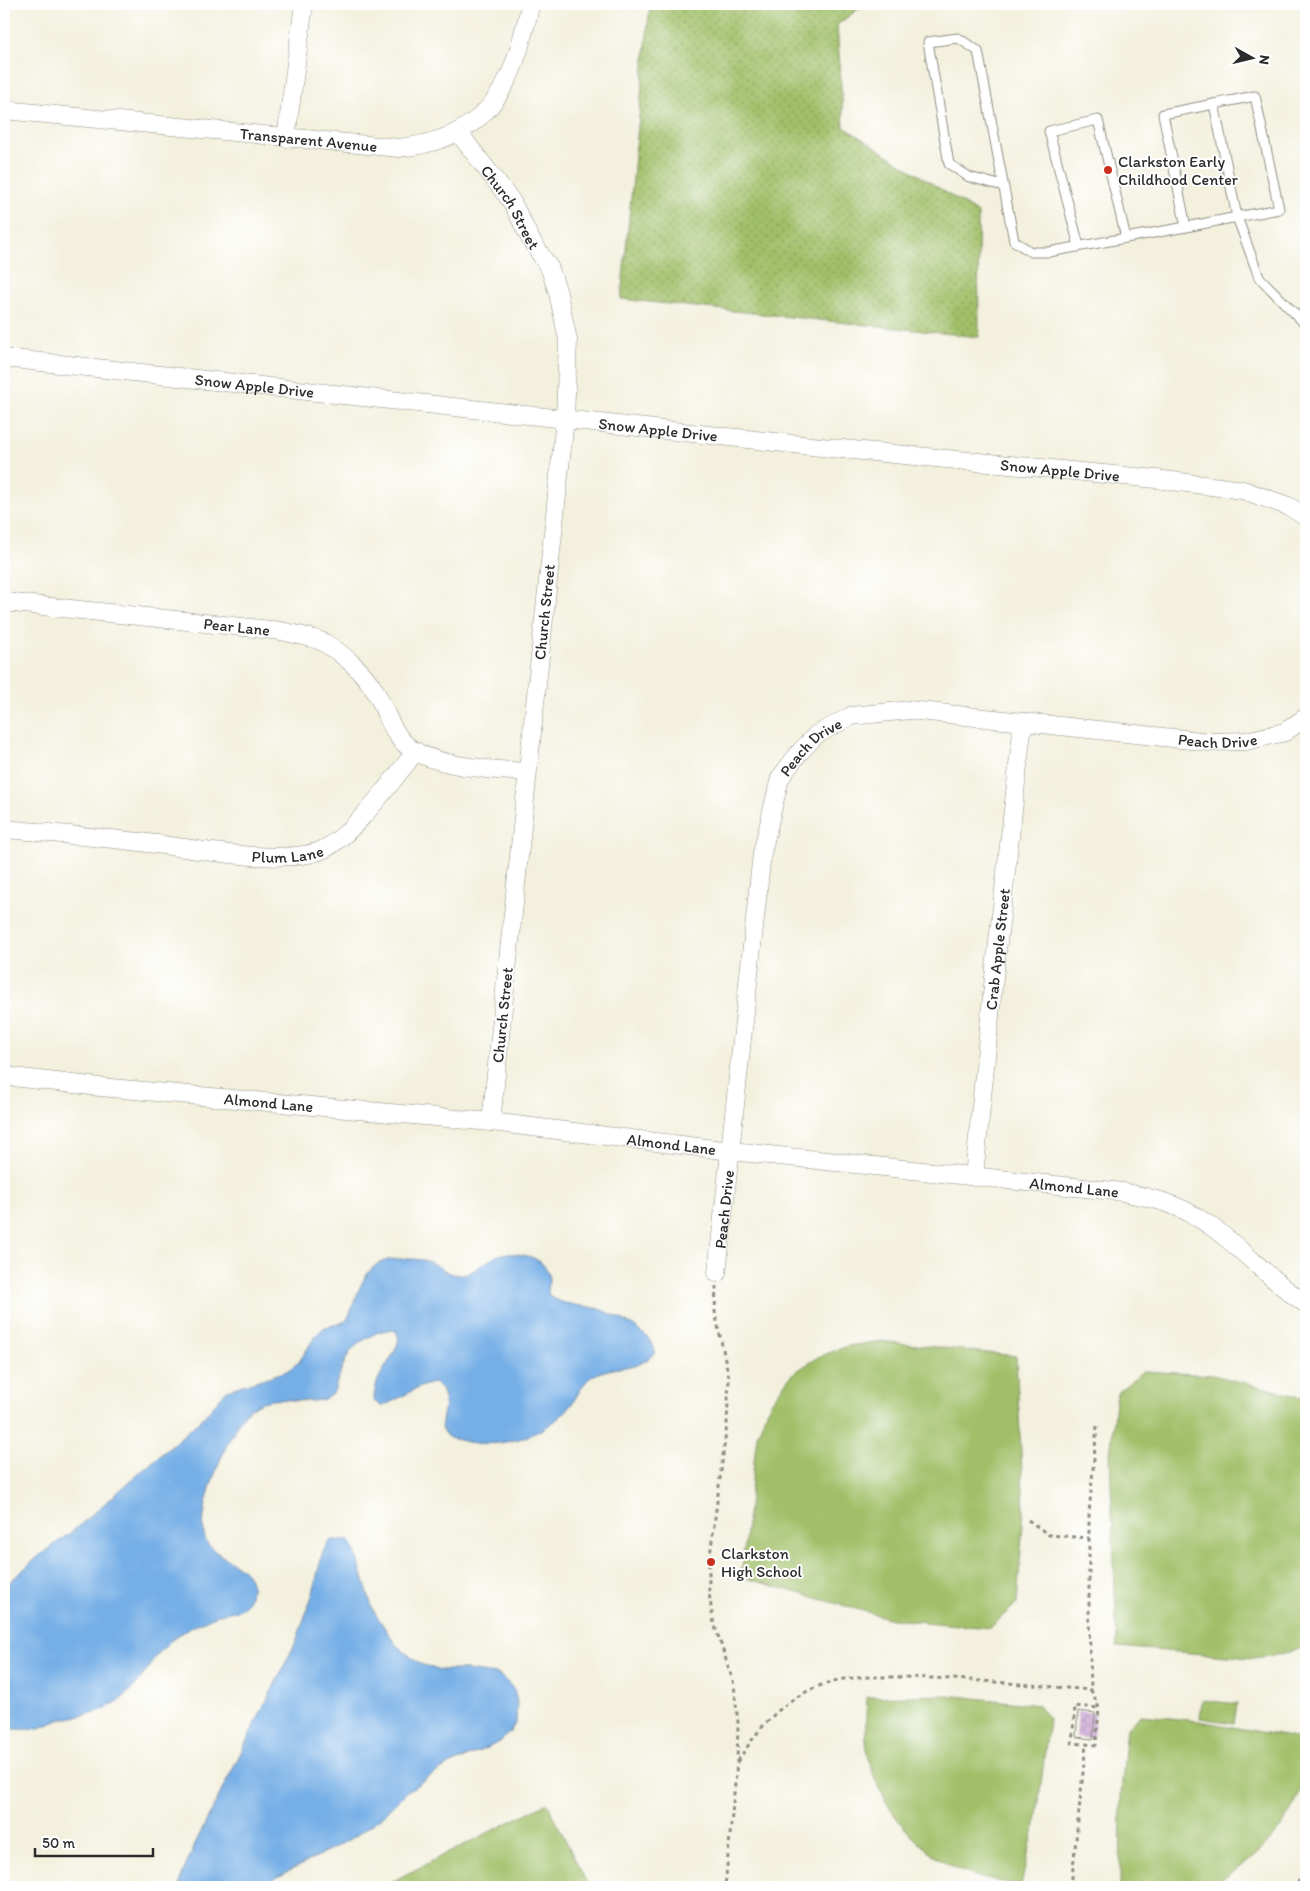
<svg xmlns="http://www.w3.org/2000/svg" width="1310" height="1891" font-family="Itim,sans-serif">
<defs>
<pattern id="green-dots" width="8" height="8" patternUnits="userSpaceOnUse" patternTransform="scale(1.25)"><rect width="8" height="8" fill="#a0bf67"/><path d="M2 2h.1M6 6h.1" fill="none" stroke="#839b55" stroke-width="1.8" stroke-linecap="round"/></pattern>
<pattern id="building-cross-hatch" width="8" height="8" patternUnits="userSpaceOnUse" patternTransform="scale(1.25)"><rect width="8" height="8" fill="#c394ce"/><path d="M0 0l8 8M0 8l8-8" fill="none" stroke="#9f79a7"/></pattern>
</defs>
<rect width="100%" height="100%" fill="#fff"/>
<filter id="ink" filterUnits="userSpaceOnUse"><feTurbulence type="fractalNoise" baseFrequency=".02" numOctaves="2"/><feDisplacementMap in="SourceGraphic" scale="10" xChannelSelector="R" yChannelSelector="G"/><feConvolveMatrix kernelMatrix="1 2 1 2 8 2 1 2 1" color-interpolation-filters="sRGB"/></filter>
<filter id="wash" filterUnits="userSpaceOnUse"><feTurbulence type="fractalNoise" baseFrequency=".0096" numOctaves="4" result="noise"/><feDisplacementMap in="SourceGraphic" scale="20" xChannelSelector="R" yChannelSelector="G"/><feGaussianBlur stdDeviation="1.12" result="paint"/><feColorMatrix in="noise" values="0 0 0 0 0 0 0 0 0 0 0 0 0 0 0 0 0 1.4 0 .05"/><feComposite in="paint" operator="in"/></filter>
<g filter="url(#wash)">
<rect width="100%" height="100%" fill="#f3f0dd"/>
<path fill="url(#green-dots)" stroke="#667549" d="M650,4H865L837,25L844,127L978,213L979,337L621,299Z"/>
<g fill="#a0bf67" stroke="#667549">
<path d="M881,1341L1016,1356L1024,1510L1017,1603L990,1628L892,1619L741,1577L757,1435L771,1402L791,1375L818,1357L848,1346Z"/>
<path d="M1143,1371L1213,1375L1306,1398V1645L1285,1654L1252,1658L1117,1647L1110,1455L1117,1393Z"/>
<path d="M947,1695L1038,1705L1049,1719L1037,1816L1021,1885C1004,1882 985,1880 969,1874C919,1855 878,1807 868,1754C864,1735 866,1716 867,1697Z"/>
<path d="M1202,1700L1237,1704L1234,1723L1200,1718Z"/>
<path d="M1141,1715L1199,1721L1306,1740C1306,1759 1305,1778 1298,1796C1283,1835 1244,1873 1204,1887H1120L1121,1794L1127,1727Z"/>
<path d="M547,1803L589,1887H381Z"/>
</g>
<g fill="#76afe6" stroke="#506d88">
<path d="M502,1254C518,1253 542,1255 548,1273C550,1279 548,1287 548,1294C562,1307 582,1304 599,1309C616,1315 653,1333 655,1352C640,1373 609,1363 590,1378C581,1385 577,1398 570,1406C566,1411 561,1416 556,1420C530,1441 491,1449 459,1440C456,1439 451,1439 448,1437C445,1435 443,1431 441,1428L445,1403L441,1388L434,1383C415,1386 400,1400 381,1406L374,1401C374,1372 393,1364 399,1339L396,1331C387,1329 379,1331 371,1336C348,1348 347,1356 338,1379C336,1383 335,1390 333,1393C314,1415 266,1380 240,1420C225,1444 194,1514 206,1541C216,1561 260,1565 250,1595C250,1598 247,1603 245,1605C239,1612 229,1611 221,1614C206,1619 190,1628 177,1636C155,1650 147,1676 128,1693C118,1703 102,1711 88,1714C79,1717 68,1717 59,1720C50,1723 43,1728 34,1729C24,1730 14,1729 4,1728V1587L40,1555L73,1531L203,1418L227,1390L287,1371L299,1362L316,1335L325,1327L339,1324L347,1320C361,1290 362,1257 403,1259C412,1259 422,1259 430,1262C440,1267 450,1276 462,1275C473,1274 488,1258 502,1254Z"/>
<path d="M333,1540H347L351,1543L357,1557L373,1610L396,1645L420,1664L438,1670H466L497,1674L503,1678L514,1689L517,1702L516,1722L510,1732L500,1742L447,1766L424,1780L407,1792L379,1819L354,1837L259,1887H180L182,1875L197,1840L296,1642L313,1593L322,1554L328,1542Z"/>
</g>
<g id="blocks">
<path fill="url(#building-cross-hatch)" d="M1078,1711L1095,1713L1093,1739L1076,1737Z"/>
</g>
</g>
<g filter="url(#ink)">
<use href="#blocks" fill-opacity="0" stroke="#8f8e84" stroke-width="1"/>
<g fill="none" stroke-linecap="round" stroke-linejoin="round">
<defs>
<g id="lane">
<path d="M1255,96L1279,209L1186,227L1163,114Z"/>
<path d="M1214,104L1237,217L1259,277L1306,325"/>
<path d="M1003,186L969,177L949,164L928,42L958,38L978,51L1014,241L1031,252H1049L1186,227"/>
<path d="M1079,246L1049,131L1098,120L1126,238"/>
</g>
<g id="street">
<path id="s1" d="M4,110L399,148C471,141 507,104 523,34C526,24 529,14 530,4"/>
<path id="s2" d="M458,132L512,202L531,240L550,269L558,293L568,340L565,419L491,1122"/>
<path d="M286,138L304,4"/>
<path id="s3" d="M4,358L821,447L1156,479L1243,490L1288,506L1306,517"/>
<path id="s4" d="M4,602L281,631C293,634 314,637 325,643C343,654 364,672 375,691C385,707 390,730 405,744C429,767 495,770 527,772"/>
<path id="s5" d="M4,829C49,833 95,837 140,842C186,847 281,867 322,850C353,836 394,778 416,751"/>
<path id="s6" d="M4,1076L100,1087L491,1122L731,1151L1123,1192C1140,1196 1159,1199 1175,1206C1226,1227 1261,1275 1306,1304"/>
<path id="s7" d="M974,1177L993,986L1023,722"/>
<path id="s8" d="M717,1273L762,853L780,778L798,754L816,735L851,716L910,710L1210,742L1246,741L1285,732L1306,717"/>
</g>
</defs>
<use href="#lane" stroke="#8f8e84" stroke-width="11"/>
<use href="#street" stroke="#8f8e84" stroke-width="19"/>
<g stroke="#8f8e84" stroke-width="3" stroke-dasharray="4 4" stroke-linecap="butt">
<path d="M716,1286L715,1312L729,1378L727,1424L709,1564V1593L713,1620L734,1684L738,1723L737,1762L725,1887"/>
<path d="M1097,1426L1089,1513V1619L1091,1690L1099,1708L1096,1745L1072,1743L1075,1706L1099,1708"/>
<path d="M1028,1520L1049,1535L1089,1538"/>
<path d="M738,1761C761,1724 784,1698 827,1683C846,1676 878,1677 899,1677C963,1678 1028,1685 1092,1690"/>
<path d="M1071,1887L1086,1744"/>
<path d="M1291,1887L1306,1876"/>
</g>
<use href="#lane" stroke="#fff" stroke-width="9"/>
<use href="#street" stroke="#fff" stroke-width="18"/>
</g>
</g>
<g fill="#c8321e" stroke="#fff" stroke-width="2">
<circle cx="1108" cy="170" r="5"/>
<circle cx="711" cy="1562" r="5"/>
</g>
<g text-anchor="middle" stroke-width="4" stroke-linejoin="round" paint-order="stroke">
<g font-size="16" fill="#2b2b2b" stroke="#fff">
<text dy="6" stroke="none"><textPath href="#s1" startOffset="306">Transparent Avenue</textPath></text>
<text dy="6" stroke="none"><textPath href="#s2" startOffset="92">Church Street</textPath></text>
<text dy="6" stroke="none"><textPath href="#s3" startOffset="252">Snow Apple Drive</textPath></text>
<text dy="6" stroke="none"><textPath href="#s3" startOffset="658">Snow Apple Drive</textPath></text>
<text dy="6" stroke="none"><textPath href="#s3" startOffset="1062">Snow Apple Drive</textPath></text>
<text transform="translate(544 612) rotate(-84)" y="6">Church Street</text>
<text dy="6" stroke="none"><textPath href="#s4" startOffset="234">Pear Lane</textPath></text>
<text dy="6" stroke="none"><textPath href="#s8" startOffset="964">Peach Drive</textPath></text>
<text dy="6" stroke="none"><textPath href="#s8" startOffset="544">Peach Drive</textPath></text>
<text dy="6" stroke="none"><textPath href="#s5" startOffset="285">Plum Lane</textPath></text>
<text dy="6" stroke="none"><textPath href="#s7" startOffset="229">Crab Apple Street</textPath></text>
<text transform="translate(502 1015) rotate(-84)" y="6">Church Street</text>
<text dy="6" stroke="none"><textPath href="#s6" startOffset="266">Almond Lane</textPath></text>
<text dy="6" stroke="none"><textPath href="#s6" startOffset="671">Almond Lane</textPath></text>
<text dy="6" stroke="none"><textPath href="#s6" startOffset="1076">Almond Lane</textPath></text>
<text dy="6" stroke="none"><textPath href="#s8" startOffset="64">Peach Drive</textPath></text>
</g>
<g font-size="16" fill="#2b2b2b" stroke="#fff" text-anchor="start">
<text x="1118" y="167">Clarkston Early<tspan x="1118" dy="18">Childhood Center</tspan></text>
<text x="721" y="1559">Clarkston<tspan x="721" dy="18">High School</tspan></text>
</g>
</g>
<rect width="1310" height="1891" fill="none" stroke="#fff" stroke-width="20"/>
<g transform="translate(1252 58) rotate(98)" stroke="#ffffff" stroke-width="4" paint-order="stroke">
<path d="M0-4L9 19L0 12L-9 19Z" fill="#2b2b2b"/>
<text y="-8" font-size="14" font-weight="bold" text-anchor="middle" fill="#2b2b2b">N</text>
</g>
<path d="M35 1848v8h118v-8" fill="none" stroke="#2b2b2b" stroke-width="2.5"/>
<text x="42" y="1848" font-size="15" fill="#2b2b2b" stroke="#ffffff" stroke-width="4" paint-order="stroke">50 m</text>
</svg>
